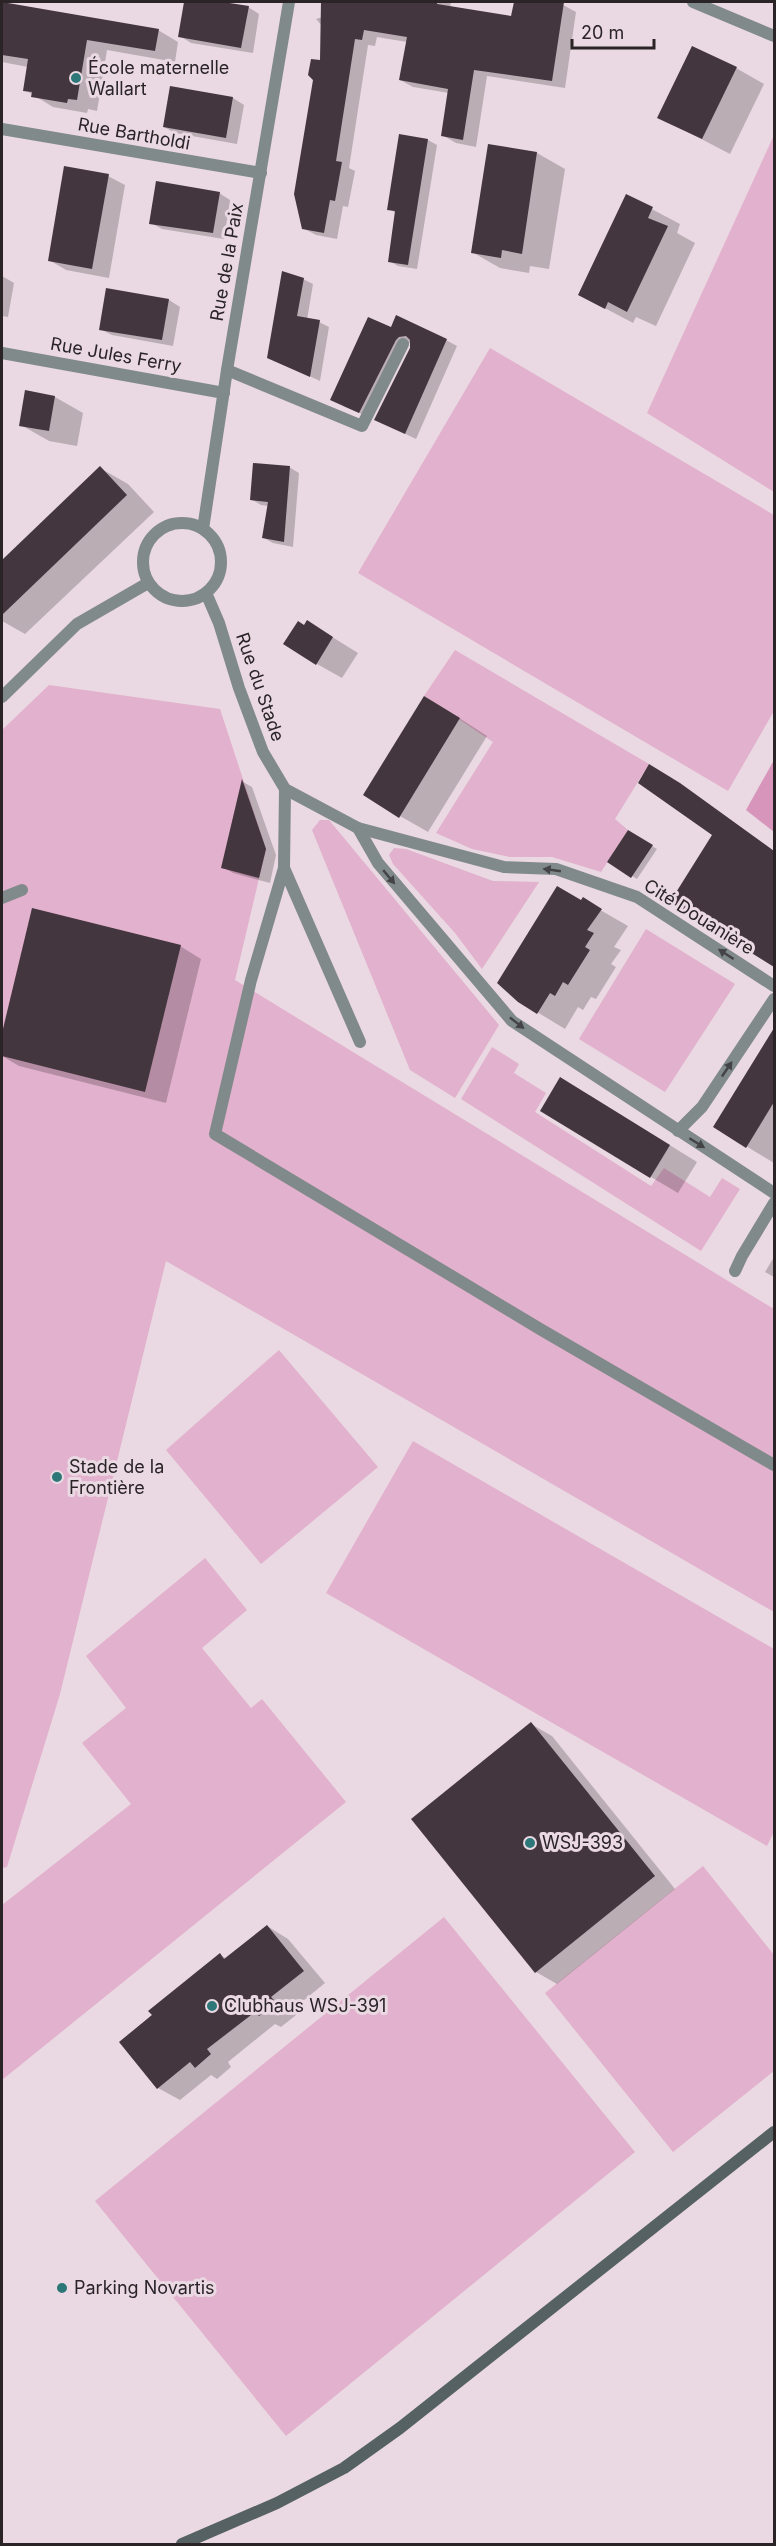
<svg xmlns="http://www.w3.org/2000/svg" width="776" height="2546" font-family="Inter,sans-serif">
<rect width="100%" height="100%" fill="#ead9e2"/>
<g fill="#e2b1cd">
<path d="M774,135V492L647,413Z"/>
<path d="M490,348L774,515V711L728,791L358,573Z"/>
<path d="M455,650L649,764L615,819L628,830L601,872L552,857H510L472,849L436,833L493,742L424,696Z"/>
<path d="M49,685L220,709L266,849L235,980L774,1309V1612L166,1261L60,1694L7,1867L2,1868V730Z"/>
<path d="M320,820H329L499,1025L455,1098L410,1070L312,830Z"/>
<path d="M394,848L406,849L493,881L539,882L482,969L455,933L393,864L389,855Z"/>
<path d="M646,929L735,984L665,1092L579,1039Z"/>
<path d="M492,1047L519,1064L514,1073L546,1093L535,1112L651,1186L664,1168L710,1197L722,1178L740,1189L701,1251L461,1099Z"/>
<path d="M279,1350L378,1467L261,1564L166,1450Z"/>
<path d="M413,1441L774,1649V1832L767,1846L326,1593Z"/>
<path d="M205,1558L247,1610L202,1648L251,1708L262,1699L346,1802L2,2080V1905L131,1804L82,1743L126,1708L86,1656Z"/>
<path d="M703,1866L774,1955V2071L673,2152L545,1993Z"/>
<path d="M444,1917L635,2152L286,2436L95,2201Z"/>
</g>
<path fill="#d795bb" d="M774,760V832L746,810Z"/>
<g fill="#0003">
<path d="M186,2H214L248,7L259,14L253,53L191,43L180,36Z"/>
<path d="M337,2H451L450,8L513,18L515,2H544L563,5L576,12L565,88L487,76L476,147L456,143L442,135L449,93L413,87L400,80L407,42L377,37L375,46L368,45L349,168L355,171L348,207L343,206L337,239L316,235L303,228L324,28L316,19L346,10Z"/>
<path d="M2,3L158,30L178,42L175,62L107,50L97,111L88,109L87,113L53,107L25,90L28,67L2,62Z"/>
<path d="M736,68L764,84L730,154L659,117Z"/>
<path d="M171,87L233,98L244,105L237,144L175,133L164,127Z"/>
<path d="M400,136L428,140L437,145L417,269L398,266L389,261L396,213L389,209Z"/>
<path d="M489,146L537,153L565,169L549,269L530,266L529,273L500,268L472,252Z"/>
<path d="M108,176L125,185L109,278L66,270L49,260Z"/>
<path d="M219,193L230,200L224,239L162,229L151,223Z"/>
<path d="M627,196L680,224L677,233L695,243L656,326L636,317L633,323L580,295Z"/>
<path d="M2,276L14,283L8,317L2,316Z"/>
<path d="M303,279L313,284L307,320L319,322L329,327L320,381L279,362Z"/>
<path d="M107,290L169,300L180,307L173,346L112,335L100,329Z"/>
<path d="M391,329L446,340L457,346L416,439L387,425L412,348V341L406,346L371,418L343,406Z"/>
<path d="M27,392L55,397L83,413L77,446L49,441L21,425Z"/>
<path d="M289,467L299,473L293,547L273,543L264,538L268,506L261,505L251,499Z"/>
<path d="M100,468L128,484L154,512L25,634L2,621V563Z"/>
<path d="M308,622L358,653L342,678L317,664Z"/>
<path d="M453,714L487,736L428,832L400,816Z"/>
<path d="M650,766L692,792L774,851V965L672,901L714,834Z"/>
<path d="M243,782L252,787L276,855L270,883L233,873L223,867Z"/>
<path d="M628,832L657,849L637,879L609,862Z"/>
<path d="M583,900L628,926L614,947L621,950L611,964L616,967L596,999L591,997L583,1010L578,1007L565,1029L519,1001Z"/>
<path d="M33,910L180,946L201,959L166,1103L19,1066L2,1056V1039Z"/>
<path d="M774,1031V1163L715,1127Z"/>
<path d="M589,1095L697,1162L678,1193L651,1177Z"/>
<path d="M774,1257V1277L765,1272Z"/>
<path d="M531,1724L552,1736L675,1889L557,1984L536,1972Z"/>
<path d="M267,1926L288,1939L325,1983L292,2010L296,2015L281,2027L275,2024L228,2062L231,2067L217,2079L211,2075L180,2100L158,2088L121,2042L220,1955L227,1959Z"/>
</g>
<g fill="#44363e">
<path d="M2,2L159,29L155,51L87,40L77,100L68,99L67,103L31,97L32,92L23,91L28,59L2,55Z"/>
<path d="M184,2H223L249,6L241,48L178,37Z"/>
<path d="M321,2H437V4L511,16L514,2H564L552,81L474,70L463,140L441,136L448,89L399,80L407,37L364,30L362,40L355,39L336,161L342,162L335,201L330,200L324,233L302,229L294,194L313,80L308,75L311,59L320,60Z"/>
<path d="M692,46L737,67L702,139L657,118Z"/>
<path d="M170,86L233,97L226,138L163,127Z"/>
<path d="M399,134L428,139L408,265L388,262L395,211L387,210Z"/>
<path d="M488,144L537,152L522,254L502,250L501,258L471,253Z"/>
<path d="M64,166L109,174L92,269L48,261Z"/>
<path d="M156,181L220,192L213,233L149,224Z"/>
<path d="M626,194L653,207L648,218L668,226L627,312L608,302L605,309L578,295Z"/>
<path d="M282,271L304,278L297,316L320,320L310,377L267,358Z"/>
<path d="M106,288L169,299L162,340L99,330Z"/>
<path d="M396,315L447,339L405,434L374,420L410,348V340L406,336L399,337L396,340L359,413L330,400L368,317L391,327Z"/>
<path d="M25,390L55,396L49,431L19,426Z"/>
<path d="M253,463L290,466L284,542L262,538L268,502L250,500Z"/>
<path d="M100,466L127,495L2,615V560Z"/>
<path d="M307,620L333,637L316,665L283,644L298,621L304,625Z"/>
<path d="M424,696L460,718L399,818L363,795Z"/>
<path d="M649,764L680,783L774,851V967L670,902L712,835L638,783Z"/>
<path d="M242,779L266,849L259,878L221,868Z"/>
<path d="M628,830L653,845L631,878L607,862Z"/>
<path d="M557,886L581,900L583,897L602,909L587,930L594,933L585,947L590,950L568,985L563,982L555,996L550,993L537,1014L518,1002L497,983Z"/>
<path d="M32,908L181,945L145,1092L2,1056V1033Z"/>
<path d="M774,1028V1102L746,1148L713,1127Z"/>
<path d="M560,1077L670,1145L650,1178L540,1111Z"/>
<path d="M531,1722L655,1876L535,1973L411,1819Z"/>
<path d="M267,1925L304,1971L271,1997L276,2002L259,2016L255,2012L207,2049L211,2054L195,2068L190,2062L157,2089L119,2042L152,2015L148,2011L220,1953L224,1959Z"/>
</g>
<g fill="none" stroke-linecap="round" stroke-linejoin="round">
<g stroke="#818a8a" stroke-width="12">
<path d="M227,370L362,426L403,344"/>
<path d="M285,789L284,868L251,980L215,1134L540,1329L774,1465"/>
<path d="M284,868L360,1042"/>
<path d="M2,898L22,890"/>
<path d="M735,1271L742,1256L774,1203"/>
</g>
<g stroke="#818a8a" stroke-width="12">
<path d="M693,2L774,36"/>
<path d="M2,129L261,173"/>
<path d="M2,353L224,393"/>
<circle cx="182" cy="562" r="39"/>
<path d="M203,529L227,370L289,2"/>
<path d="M206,593L219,623L239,688L263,752L285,789L358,828L504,867L556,869L637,897L774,986"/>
<path d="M2,697L77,624L148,583"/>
<path d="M358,828L378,863L512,1021L774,1193"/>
<path d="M678,1131L702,1107L774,999"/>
</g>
<path stroke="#556162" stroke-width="12" d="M182,2544L277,2503L344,2468L400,2428L774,2132"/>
</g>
<defs><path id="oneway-solid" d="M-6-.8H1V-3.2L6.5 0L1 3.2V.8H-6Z" transform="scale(1.5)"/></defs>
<g fill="#444345">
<use href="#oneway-solid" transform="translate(552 870) rotate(-172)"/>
<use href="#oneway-solid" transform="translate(389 877) rotate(50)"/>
<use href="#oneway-solid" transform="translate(726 954) rotate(-147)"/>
<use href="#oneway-solid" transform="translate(517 1023) rotate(38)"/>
<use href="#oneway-solid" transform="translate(727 1069) rotate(-56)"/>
<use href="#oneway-solid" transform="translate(697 1143) rotate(32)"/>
</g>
<g fill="#2d7779" stroke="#ead9e2" stroke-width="2">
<circle cx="76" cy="78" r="6"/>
<circle cx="57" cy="1477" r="6"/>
<circle cx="530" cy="1843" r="6"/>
<circle cx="212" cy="2006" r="6"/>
<circle cx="62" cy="2288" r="6"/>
</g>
<g text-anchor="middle" stroke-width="6" stroke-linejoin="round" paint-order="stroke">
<g font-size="18" fill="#2a2427" stroke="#ead9e2" text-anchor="start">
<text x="88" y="74">École maternelle<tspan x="88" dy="21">Wallart</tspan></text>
<text x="69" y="1473">Stade de la<tspan x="69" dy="21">Frontière</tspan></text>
<text x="542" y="1849">WSJ-393</text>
<text x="224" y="2012">Clubhaus WSJ-391</text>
<text x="74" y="2294">Parking Novartis</text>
</g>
<g font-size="18" fill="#2a2427" stroke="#ead9e2">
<text transform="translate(134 134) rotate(10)" y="6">Rue Bartholdi</text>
<text transform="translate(227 262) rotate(-80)" y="6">Rue de la Paix</text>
<text transform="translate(116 355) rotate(10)" y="6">Rue Jules Ferry</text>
<text transform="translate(260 687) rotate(71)" y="6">Rue du Stade</text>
<text transform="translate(699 917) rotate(32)" y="6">Cité Douanière</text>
</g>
</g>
<rect width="776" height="2546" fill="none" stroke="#2a2427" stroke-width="6"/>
<path d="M572 39v9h82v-9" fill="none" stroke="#2a2427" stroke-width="3"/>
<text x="581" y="39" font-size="18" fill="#2a2427" stroke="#ead9e2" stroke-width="4.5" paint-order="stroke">20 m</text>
</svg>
